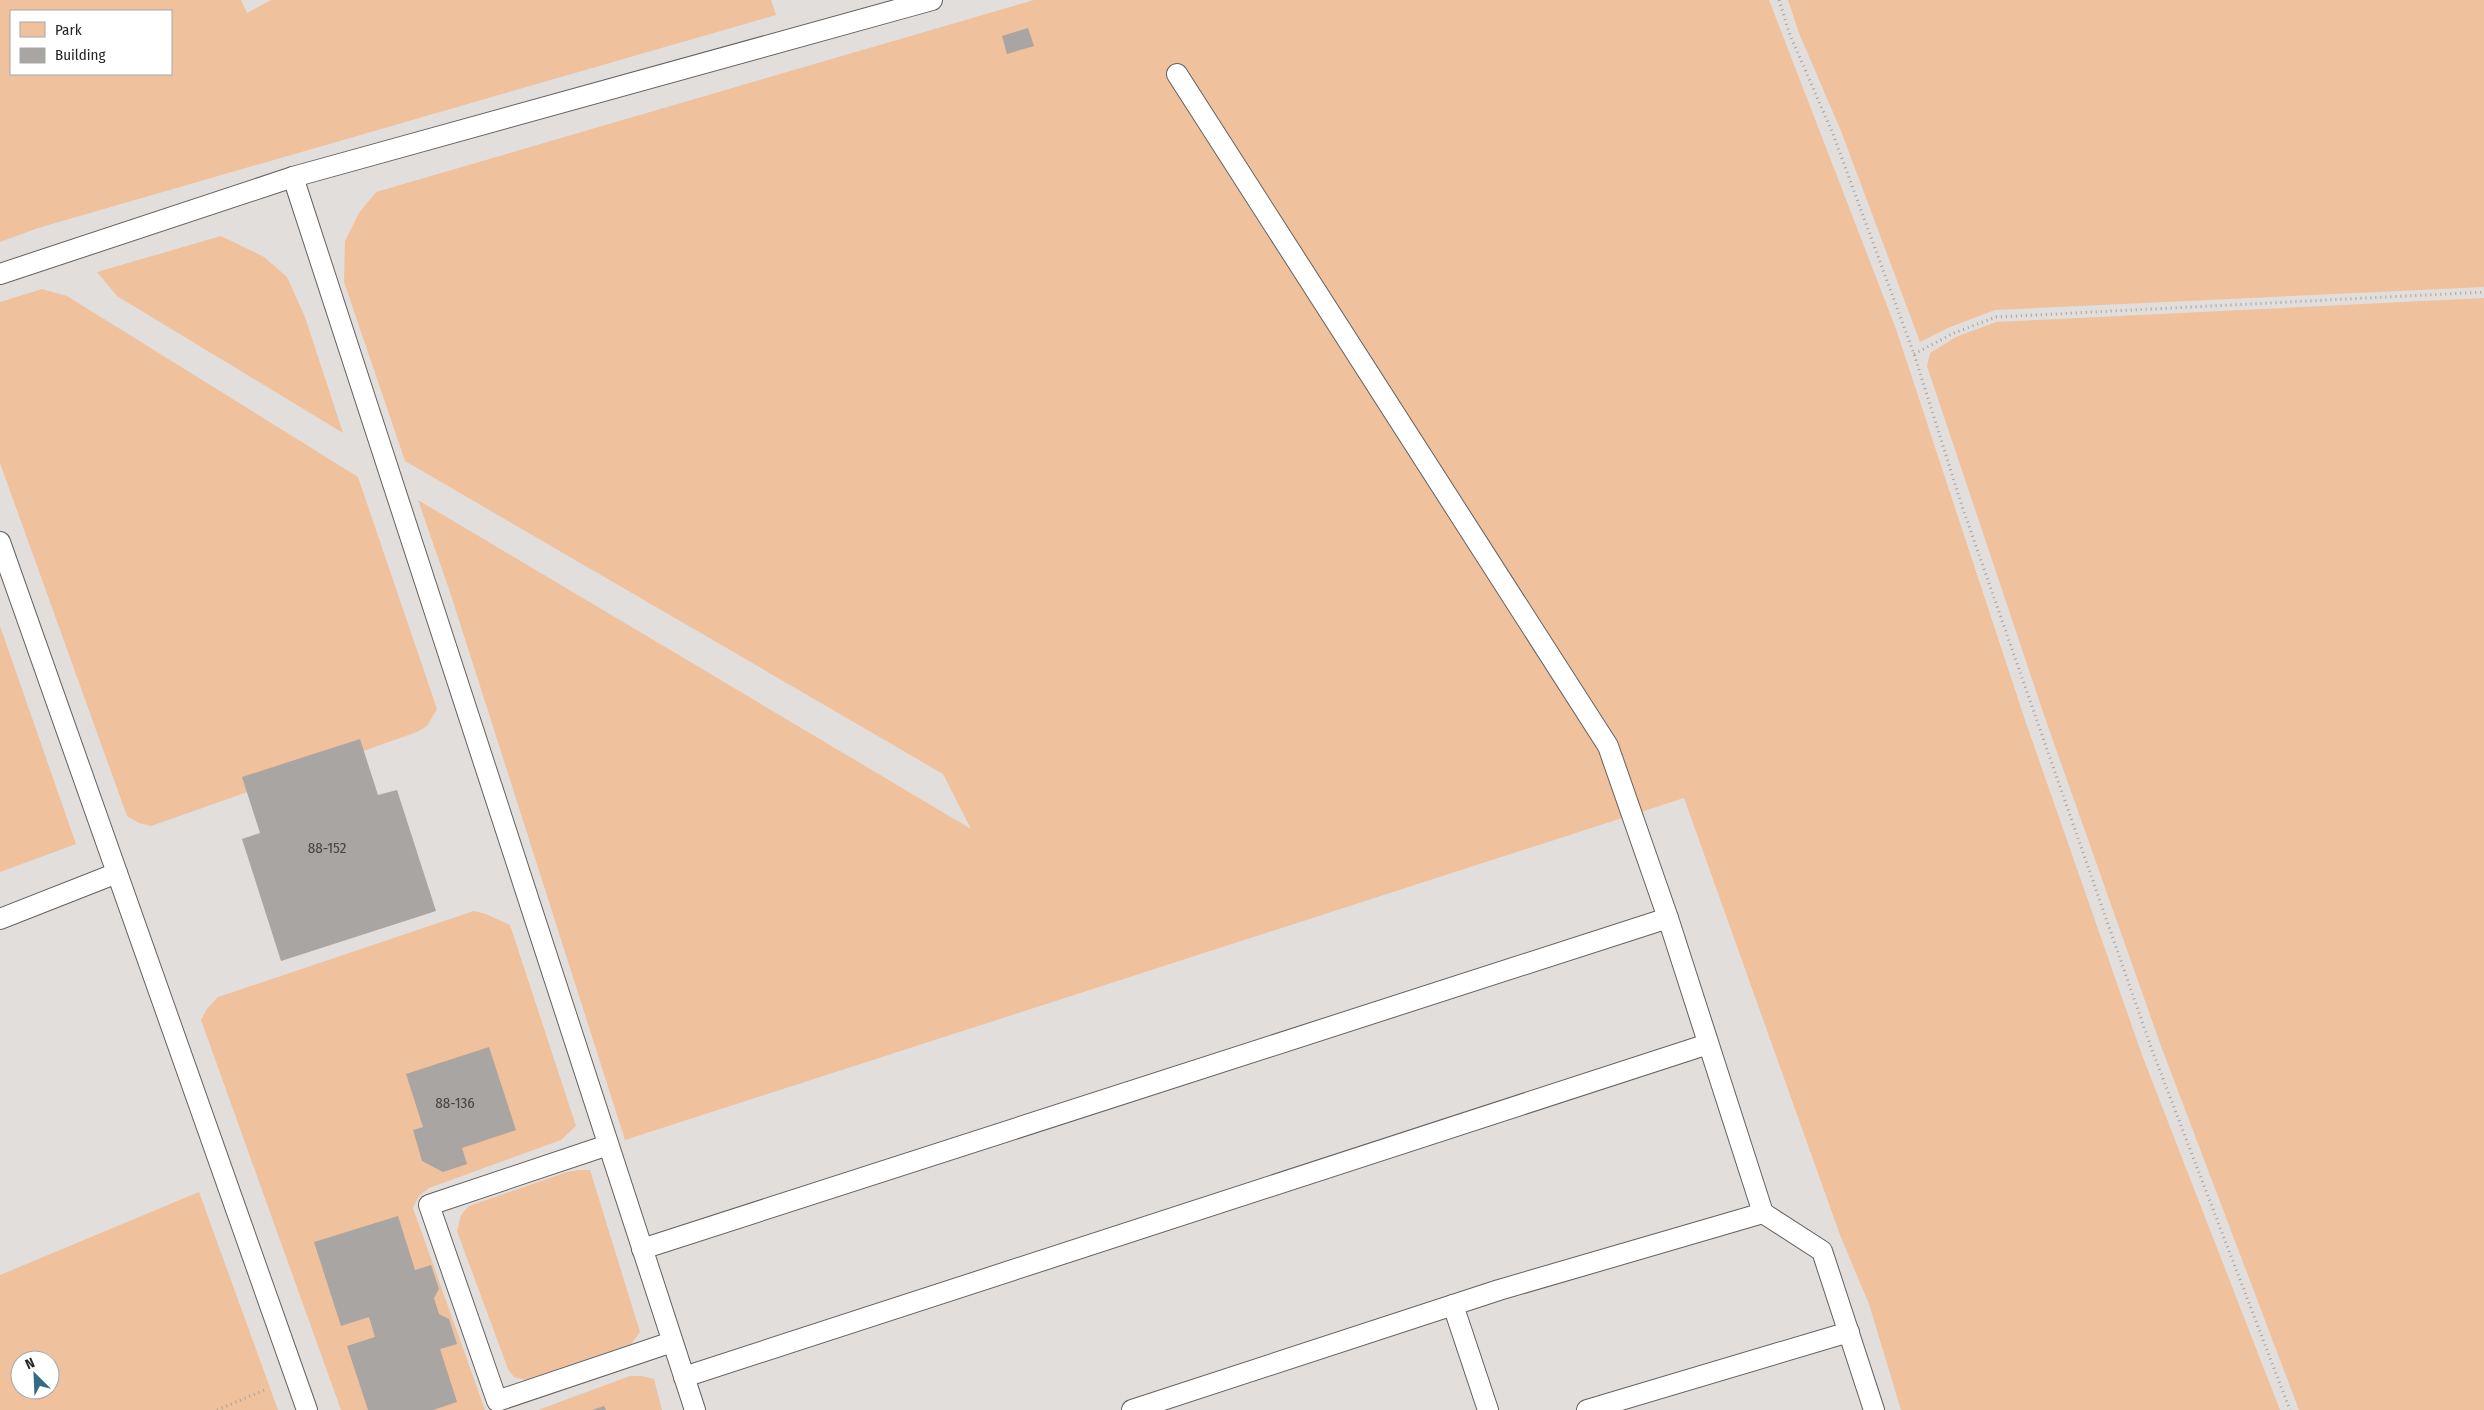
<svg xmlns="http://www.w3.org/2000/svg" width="2484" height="1410" font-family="'Fira Sans Condensed',sans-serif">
<rect width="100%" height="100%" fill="#e2dedc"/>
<g fill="#efc19d" fill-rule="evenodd">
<path d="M0,0H241L247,13L271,0H771L776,15L38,228L0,242ZM11,11H171V74H11Z"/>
<path d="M1034,0H1769L1896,329L2026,723L2142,1055L2280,1410H1901L1869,1304L1840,1235L1684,798L625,1140L450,592L418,500L971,829L943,774L405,461L344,282L345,241L359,213L376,192Z"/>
<path d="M1788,0H2484V287L1995,310L1950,327L1920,342L1841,131L1799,33Z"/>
<path d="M221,236L264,257L287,277L305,317L343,433L117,296L97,272Z"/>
<path d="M42,289L67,296L358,477L437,709L427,726L417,732L151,826L139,823L127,816L0,463V302Z"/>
<path d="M2484,298V1410H2299L2161,1046L2044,715L1927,366L1930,353L1956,337L1996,322Z"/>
<path d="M0,626L76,844L0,872Z"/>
<path d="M474,911L486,914L510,925L576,1126L561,1140L429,1188L419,1196L413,1208L485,1410H341L201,1020L207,1009L218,997Z"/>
<path d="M579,1170H590L640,1332L631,1344L525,1380L514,1377L508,1369L457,1231L461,1215L469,1206L567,1172Z"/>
<path d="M199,1192L278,1410H0V1275ZM20,1360H50V1390H20Z"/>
<path d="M630,1376H642L654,1379L662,1410H538Z"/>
</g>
<g fill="#a8a5a2">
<path d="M1028,28L1034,46L1007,54L1002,36Z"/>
<path d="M360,739L378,795L397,790L436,911L281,961L242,839L260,833L242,777Z"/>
<path d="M489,1047L516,1130L462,1148L467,1164L443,1172L422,1161L413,1130L423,1127L406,1074Z"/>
<path d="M398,1216L415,1270L431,1265L439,1289L434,1298L439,1314L449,1319L457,1344L440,1349L457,1402L433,1410H368L347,1346L375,1337L369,1317L341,1326L314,1242Z"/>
<path d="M604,1406L606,1410H592Z"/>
</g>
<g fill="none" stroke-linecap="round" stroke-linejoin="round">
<defs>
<g id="lane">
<path d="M1177,74L1608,746L1668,918"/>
<path d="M293,177L695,1410"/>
<path d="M0,274L293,177L932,0"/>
<path d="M0,542L307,1410"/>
<path d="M0,919L117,873"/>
<path d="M608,1145L429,1205L497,1401L672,1342"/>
<path d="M642,1249L1668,918L1763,1213"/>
<path d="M1453,1305L1488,1410"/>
<path d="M684,1377L1708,1044"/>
<path d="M1132,1410L1499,1290L1763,1213L1822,1251L1874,1410"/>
<path d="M1587,1410L1849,1332"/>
</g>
</defs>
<use href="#lane" stroke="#64615f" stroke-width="22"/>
<g stroke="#a5a2a1" stroke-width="3" stroke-dasharray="1 4" stroke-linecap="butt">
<path d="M1779,0L1790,35L1833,134L1914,354L1962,506L2152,1050L2290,1410"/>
<path d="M1914,354L1954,333L1996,317L2484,292"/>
<path d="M217,1410L267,1389"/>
</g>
<use href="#lane" stroke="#fff" stroke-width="20"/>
</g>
<g text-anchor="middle" stroke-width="5" stroke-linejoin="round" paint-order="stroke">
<g font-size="15" fill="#464443">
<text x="327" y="853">88-152</text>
<text x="455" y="1108">88-136</text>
</g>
</g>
<rect x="10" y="10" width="162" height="65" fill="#ffffff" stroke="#a8a7a7"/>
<rect x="20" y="22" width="25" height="15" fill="#efc19d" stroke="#a8a7a7"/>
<text x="55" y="35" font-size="15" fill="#252423">Park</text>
<rect x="20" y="48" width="25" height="15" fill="#a8a5a2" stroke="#a8a7a7"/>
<text x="55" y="60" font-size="15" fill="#252423">Building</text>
<g transform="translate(35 1375) rotate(336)"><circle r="24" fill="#ffffff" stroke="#a8a7a7"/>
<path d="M0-4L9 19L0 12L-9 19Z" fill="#316b84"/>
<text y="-8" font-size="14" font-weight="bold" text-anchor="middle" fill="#252423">N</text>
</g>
</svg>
